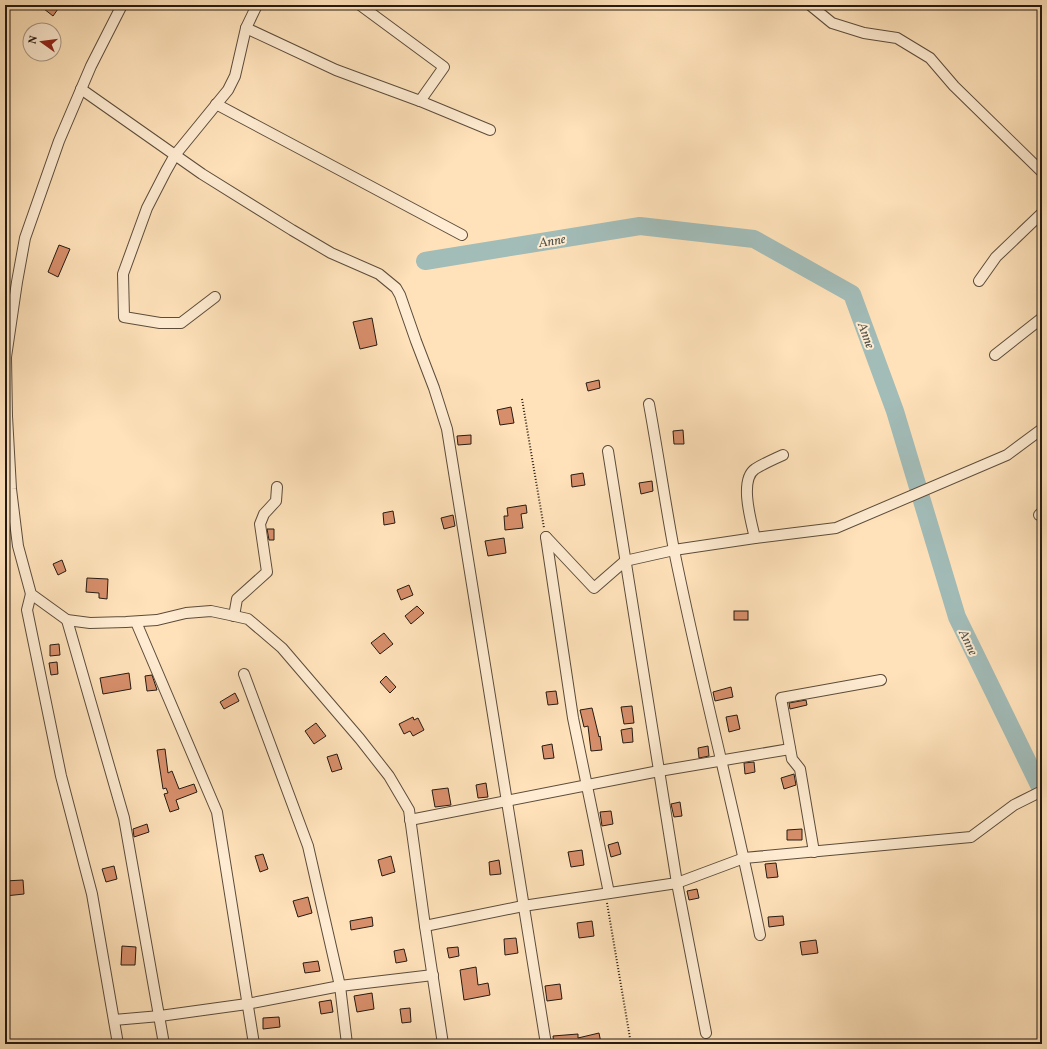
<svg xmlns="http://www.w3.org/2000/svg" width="1047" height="1049" font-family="Vollkorn,serif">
<rect width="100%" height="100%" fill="#ffe2ba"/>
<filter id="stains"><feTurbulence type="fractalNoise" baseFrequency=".005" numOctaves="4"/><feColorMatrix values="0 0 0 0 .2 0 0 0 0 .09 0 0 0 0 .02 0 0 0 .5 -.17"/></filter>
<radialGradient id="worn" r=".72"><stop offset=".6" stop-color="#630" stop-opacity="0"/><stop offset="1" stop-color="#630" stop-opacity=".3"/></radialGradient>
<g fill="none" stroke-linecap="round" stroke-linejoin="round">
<path stroke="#a2bcb8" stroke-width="18" d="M425,261L640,226L754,239L852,294L895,411L957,617L1042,791"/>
</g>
<g fill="#d78f6b" stroke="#251a11">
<path d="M39,5H53L58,9L53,16Z"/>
<path d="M59,245L70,249L58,277L48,272Z"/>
<path d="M372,318L377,345L360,349L353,322Z"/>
<path d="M599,380L600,388L588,391L586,383Z"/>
<path d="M511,407L514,423L500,425L497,410Z"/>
<path d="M683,430L684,444H674L673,431Z"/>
<path d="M471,435V444L458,445L457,436Z"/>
<path d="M583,473L585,485L572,487L571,475Z"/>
<path d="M652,481L653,491L641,494L639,483Z"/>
<path d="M526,505L527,513L521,514L523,528L505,530L504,516H508L507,508Z"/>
<path d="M393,511L395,523L384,525L383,513Z"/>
<path d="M453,515L455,526L444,529L441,518Z"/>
<path d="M267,529H274V540H269Z"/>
<path d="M504,538L506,553L488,556L485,541Z"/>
<path d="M62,560L66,571L58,575L53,564Z"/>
<path d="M87,578L108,579L107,599L99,598V593L86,592Z"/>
<path d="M409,585L413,595L401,600L397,590Z"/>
<path d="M417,606L424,613L411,624L405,616Z"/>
<rect x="734" y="611" width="14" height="9"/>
<path d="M384,633L393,644L380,654L371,643Z"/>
<path d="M59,644L60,655L50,656V645Z"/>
<path d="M57,662L58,674L51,675L49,663Z"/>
<path d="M129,673L131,689L103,694L100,678Z"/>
<path d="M152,675L157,690L147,691L145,676Z"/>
<path d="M386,676L396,687L390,693L380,682Z"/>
<path d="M731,687L733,697L715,701L713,692Z"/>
<path d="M556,691L558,704L548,705L546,692Z"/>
<path d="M235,693L239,701L224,709L220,702Z"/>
<path d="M806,700L807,705L790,709L789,703Z"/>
<path d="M632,706L634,723L624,724L621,707Z"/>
<path d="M592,708L599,737L600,736L602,750L591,751L588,726L584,727L580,710Z"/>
<path d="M737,715L740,729L729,732L726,717Z"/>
<path d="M413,717L414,720L418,718L424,730L413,736L410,731L404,734L399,724Z"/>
<path d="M316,723L326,736L314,744L305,731Z"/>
<path d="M632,728L633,742L623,743L621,730Z"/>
<path d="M552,744L554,758L544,759L542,746Z"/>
<path d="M708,746L709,756L699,758L698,748Z"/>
<path d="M165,749L168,773L172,771L179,789L194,784L197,792L176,800L179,809L170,812L164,794L168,793L166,788L163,789L157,750Z"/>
<path d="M337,754L342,769L332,772L327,757Z"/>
<path d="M754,762L755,772L745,774L744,763Z"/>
<path d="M794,774L796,785L784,789L781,778Z"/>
<path d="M486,783L488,797L478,798L476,785Z"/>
<path d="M448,788L451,805L435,807L432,790Z"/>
<path d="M680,802L682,816L674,817L671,804Z"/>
<path d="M611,811L613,824L602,826L600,812Z"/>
<path d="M147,824L149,832L134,837L133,829Z"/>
<path d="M802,829V840H787V830Z"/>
<path d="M618,842L621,854L611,857L608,845Z"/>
<path d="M582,850L584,865L571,867L568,852Z"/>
<path d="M263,854L268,869L260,872L255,856Z"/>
<path d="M391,856L395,872L382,876L378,860Z"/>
<path d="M499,860L501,874L490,875L489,862Z"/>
<path d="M776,863L778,877L767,878L765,864Z"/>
<path d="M114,866L117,879L106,882L102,869Z"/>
<path d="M23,880L24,894L5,896V881Z"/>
<path d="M697,889L699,898L689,900L687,891Z"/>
<path d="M308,897L312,913L298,917L293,901Z"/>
<path d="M783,916L784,925L769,927L768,917Z"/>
<path d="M372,917L373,926L351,930L350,921Z"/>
<path d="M592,921L594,936L579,938L577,923Z"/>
<path d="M516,938L518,953L505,955L504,939Z"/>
<path d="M816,940L818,953L802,955L800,942Z"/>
<path d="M122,946L136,947L135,965H121Z"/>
<path d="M458,947L459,956L449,958L447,948Z"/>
<path d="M404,949L407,961L396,963L394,951Z"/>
<path d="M318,961L320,971L305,973L303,963Z"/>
<path d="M476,967L478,985L488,983L490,995L464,1000L460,970Z"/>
<path d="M560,984L562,999L547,1001L545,986Z"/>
<path d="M372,993L374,1009L357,1012L354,996Z"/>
<path d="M331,1000L333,1012L321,1014L319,1002Z"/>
<path d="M410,1008L411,1022L402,1023L400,1009Z"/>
<path d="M279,1017L280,1027L263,1029V1018Z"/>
<path d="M599,1033L601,1043L554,1044L553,1036L578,1034V1038Z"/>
</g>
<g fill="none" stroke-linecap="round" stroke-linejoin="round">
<defs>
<g id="minor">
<path d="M122,5L91,66L59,141L25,238L17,282L6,357L7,416L11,489L18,546L31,594L67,620L90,623L126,622L157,620L186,613L211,611L230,615L248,619L261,630L282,648L360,739L389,776L409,810L425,926L443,1044"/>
<path d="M360,5L444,67L420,101"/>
<path d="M810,5L832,23L864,33L897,38L930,58L954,86L1042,172"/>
<path d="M246,28L336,70L420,101L490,130"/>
<path d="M81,89L202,174L292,230L331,253L379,274L396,288L400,295L416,341L434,388L447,429L546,1044"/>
<path d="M216,104L462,235"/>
<path d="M979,281L996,257L1042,213"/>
<path d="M215,297L181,323H160L124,317L123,274L147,208L166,171L175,155L228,90L235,76L246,28L257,5"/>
<path d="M995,355L1042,318"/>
<path d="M649,404C658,453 665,502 674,550C700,679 734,806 760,935"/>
<path d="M608,451L677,883L706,1033"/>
<path d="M1039,515L1042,512"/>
<path d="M546,537L594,588L625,561L674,550L755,538L836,528L1007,455L1042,429"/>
<path d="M546,537L573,718L609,893"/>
<path d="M755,538C751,521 739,480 755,469C763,464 774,459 783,455"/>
<path d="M31,594L27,610L61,776L92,894L118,1044"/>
<path d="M234,616L237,599L267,572L260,524L264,514L276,501L277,487"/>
<path d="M67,620L124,818L164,1044"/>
<path d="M136,622L217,812L254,1044"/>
<path d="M244,674L308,846L340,986L347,1044"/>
<path d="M410,820L659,771L790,749"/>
<path d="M814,852L800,769L792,759L781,698L881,680"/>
<path d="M425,926L523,906L677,883L744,858L971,837L1014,805L1042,791"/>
<path d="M114,1020L160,1016L247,1004L340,986L433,975"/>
</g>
</defs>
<use href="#minor" stroke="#5c4c3b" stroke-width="12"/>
<g stroke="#251a11" stroke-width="2" stroke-dasharray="1 2" stroke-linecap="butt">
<path d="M522,399L544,528"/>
<path d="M607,903L631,1044"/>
</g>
<use href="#minor" stroke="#ffecd2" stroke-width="10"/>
</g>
<g text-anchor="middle" stroke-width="4" stroke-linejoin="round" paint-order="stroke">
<g font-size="13" font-style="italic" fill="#51534b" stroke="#ffecd2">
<text transform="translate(552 240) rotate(-9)" y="5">Anne</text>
<text transform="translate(867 335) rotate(70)" y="5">Anne</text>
<text transform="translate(969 642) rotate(64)" y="5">Anne</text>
</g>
</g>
<rect width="1047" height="1049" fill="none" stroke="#ffe2ba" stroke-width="20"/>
<rect x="6" y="6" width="1035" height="1037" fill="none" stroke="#251a11" stroke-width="2"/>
<rect x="10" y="10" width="1027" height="1029" fill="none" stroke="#251a11"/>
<g transform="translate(42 42) rotate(284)"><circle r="19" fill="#ffecd2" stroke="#a89885"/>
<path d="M0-3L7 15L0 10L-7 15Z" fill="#8f2418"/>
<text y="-6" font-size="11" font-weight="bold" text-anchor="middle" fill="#251a11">N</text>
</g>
<rect width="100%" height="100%" filter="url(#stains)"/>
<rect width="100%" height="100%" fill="url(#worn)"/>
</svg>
